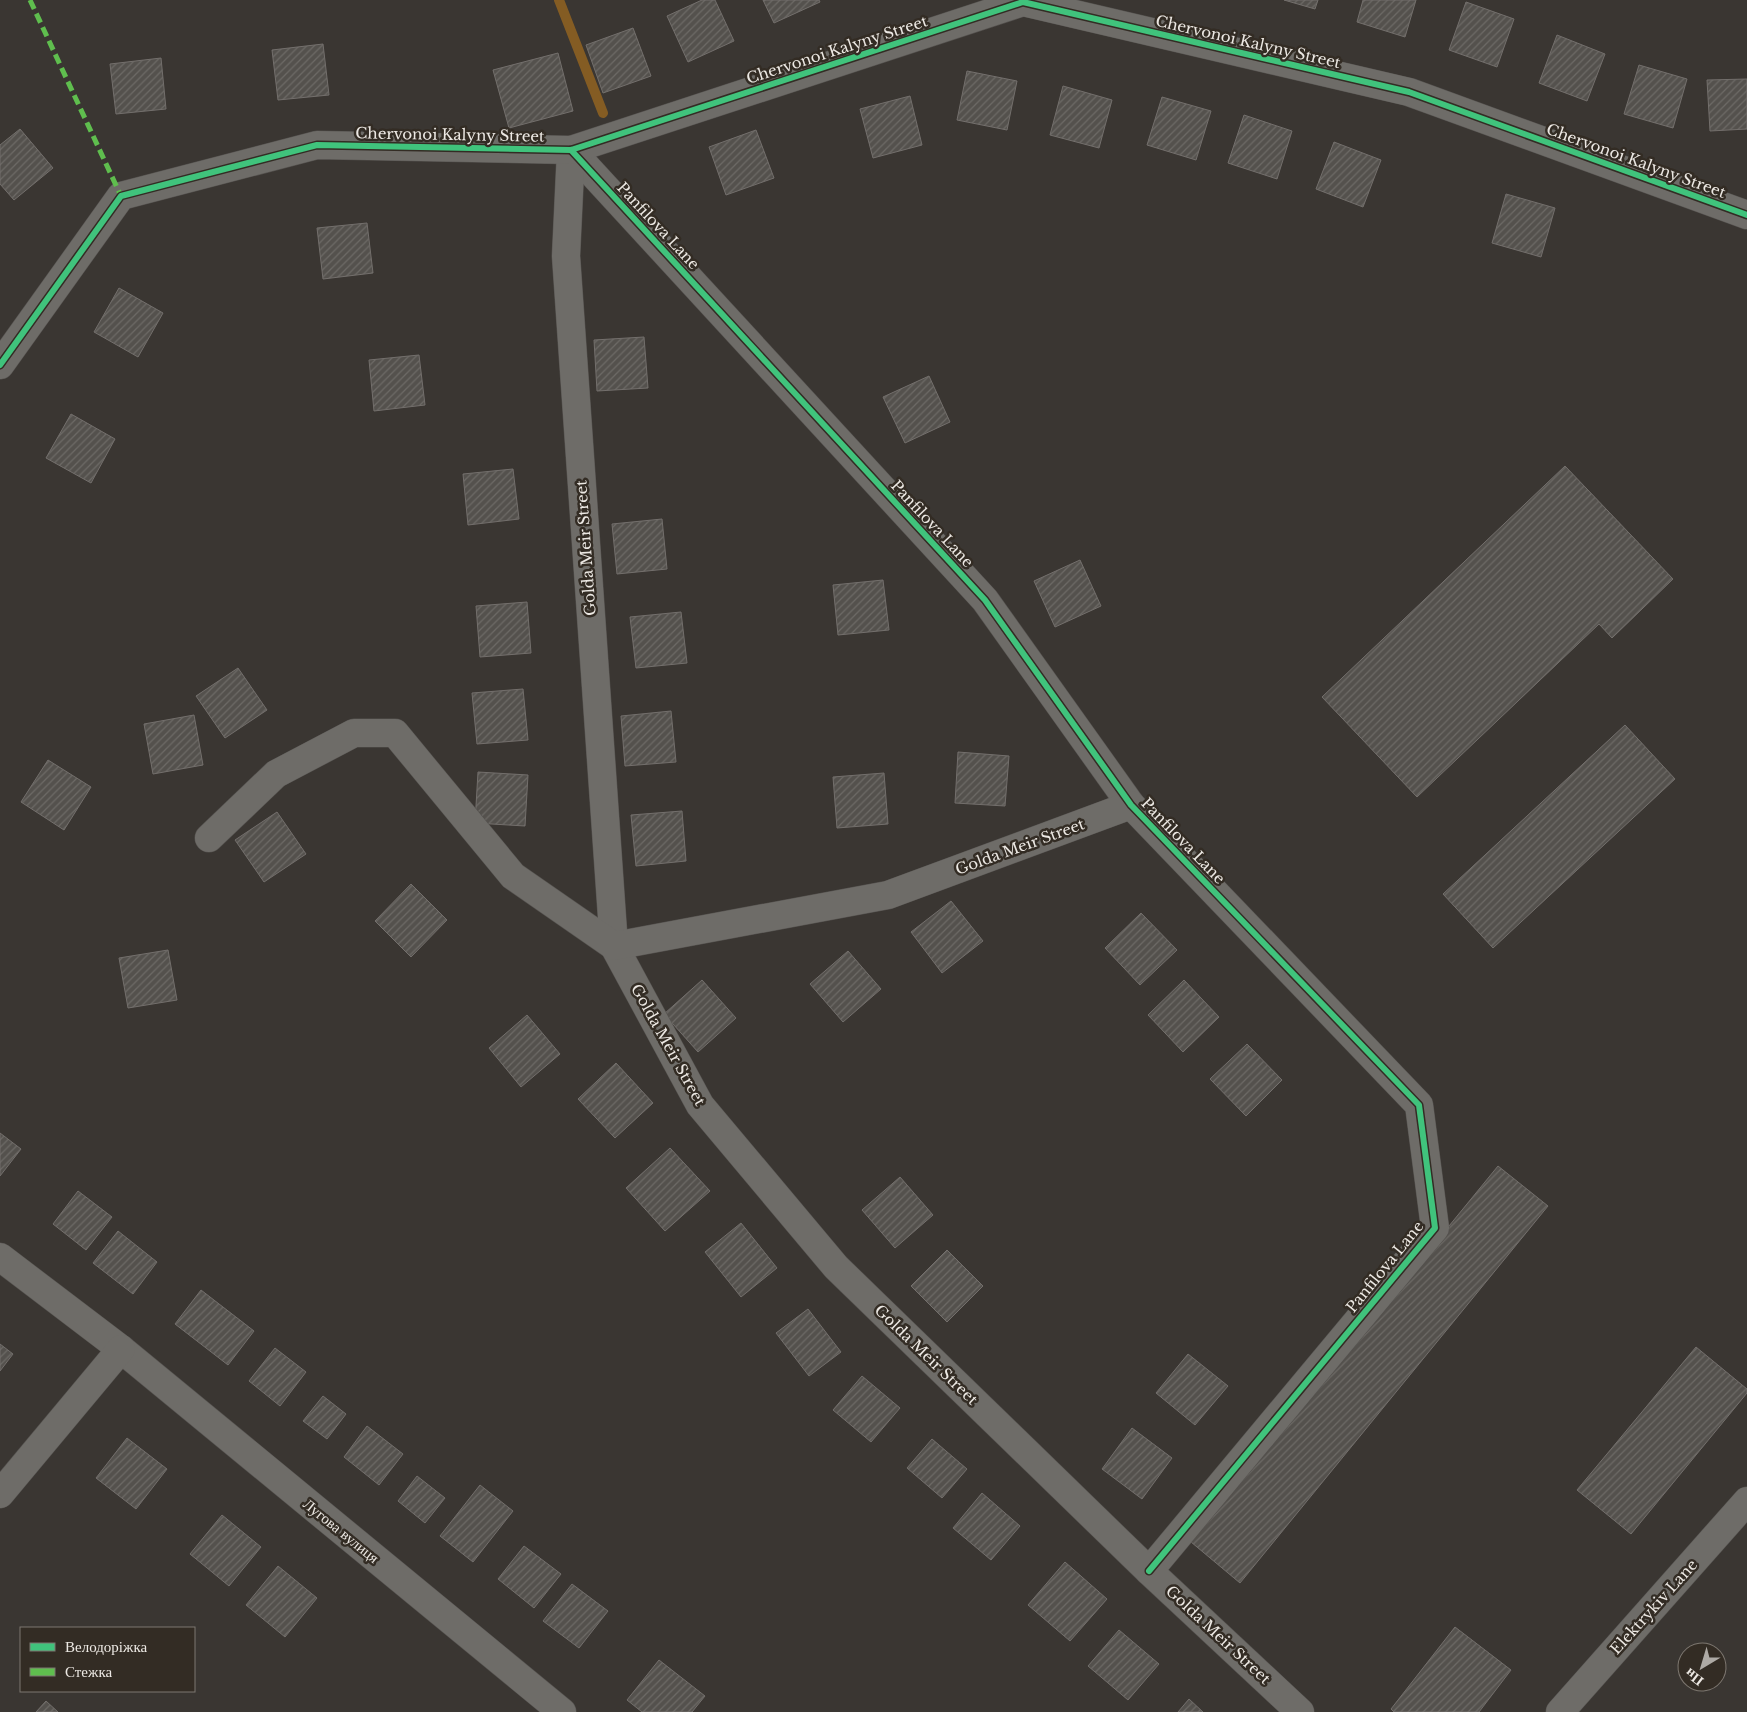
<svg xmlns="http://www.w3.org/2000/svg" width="1747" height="1712" font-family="'Libre Baskerville',serif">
<defs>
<pattern id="building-hatch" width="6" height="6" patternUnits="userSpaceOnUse" patternTransform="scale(1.25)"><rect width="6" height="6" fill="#54514d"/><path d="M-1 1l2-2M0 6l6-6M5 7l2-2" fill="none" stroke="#6d6a66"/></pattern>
</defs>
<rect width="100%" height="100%" fill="#3a3632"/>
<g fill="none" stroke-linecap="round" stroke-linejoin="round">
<path stroke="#845c23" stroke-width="10" d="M559,0L603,113"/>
</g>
<g fill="url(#building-hatch)" stroke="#736f6c">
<path d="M702,0H715L734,41L688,62L667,16Z"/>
<path d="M763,0H819L820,2L774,23Z"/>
<path d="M1284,0H1318L1315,9Z"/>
<path d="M1363,0H1416L1405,37L1357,22Z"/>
<path d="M1466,2L1514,19L1497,67L1449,50Z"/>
<path d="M633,28L651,76L603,93L586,45Z"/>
<path d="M1557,35L1605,54L1587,101L1539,83Z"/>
<path d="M323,44L329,95L278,100L272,50Z"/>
<path d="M558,53L573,111L509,128L493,70Z"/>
<path d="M161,58L166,109L116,114L110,64Z"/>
<path d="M1639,65L1687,79L1673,128L1624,114Z"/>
<path d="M967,71L1017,81L1007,130L957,120Z"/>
<path d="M1747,79V129L1710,131L1707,80Z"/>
<path d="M1063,86L1112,100L1099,148L1050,135Z"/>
<path d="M910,96L922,145L873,158L860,109Z"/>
<path d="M1162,97L1211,111L1196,160L1147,145Z"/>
<path d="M1244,115L1292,131L1277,179L1228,163Z"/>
<path d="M20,129L53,168L14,200L0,184V145Z"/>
<path d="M756,130L774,178L726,195L709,147Z"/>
<path d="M1334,142L1381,160L1363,207L1316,189Z"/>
<path d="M1506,194L1555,208L1541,257L1492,243Z"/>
<path d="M367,223L373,273L323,279L317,228Z"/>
<path d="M119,288L163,313L138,357L94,332Z"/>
<path d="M644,337L648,388L597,391L594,340Z"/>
<path d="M419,355L425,405L374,411L369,360Z"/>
<path d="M929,376L950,422L905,443L883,397Z"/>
<path d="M71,414L115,439L91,483L46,458Z"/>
<path d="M1565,466L1673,579L1612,638L1599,624L1417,797L1322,697Z"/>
<path d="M513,469L519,519L468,525L463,474Z"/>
<path d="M662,519L667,569L617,574L612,524Z"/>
<path d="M1080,560L1101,606L1055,627L1034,581Z"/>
<path d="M883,580L889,630L838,635L833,585Z"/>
<path d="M527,602L531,653L480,657L476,606Z"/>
<path d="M681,612L687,663L636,668L630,617Z"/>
<path d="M238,668L267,710L225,738L196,696Z"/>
<path d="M523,689L528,740L477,744L472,693Z"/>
<path d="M671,711L676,762L625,766L621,716Z"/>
<path d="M194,715L203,765L153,774L144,724Z"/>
<path d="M1625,725L1675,779L1493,948L1443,894Z"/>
<path d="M958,752L1009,756L1005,806L955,803Z"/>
<path d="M48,760L91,787L64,830L21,802Z"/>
<path d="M478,772L528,775L525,826L475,823Z"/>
<path d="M884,773L888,824L837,828L833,777Z"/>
<path d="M682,811L686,861L636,866L631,815Z"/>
<path d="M277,812L306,854L264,882L235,840Z"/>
<path d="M411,884L447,920L411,957L375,921Z"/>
<path d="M951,901L983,941L942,973L911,932Z"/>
<path d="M1141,913L1177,950L1140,985L1105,948Z"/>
<path d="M168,950L177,1000L128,1008L119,958Z"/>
<path d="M848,951L881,989L843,1022L810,984Z"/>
<path d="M702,980L736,1018L698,1052L664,1014Z"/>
<path d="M1184,980L1219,1017L1183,1052L1148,1015Z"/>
<path d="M527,1015L560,1054L521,1087L489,1048Z"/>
<path d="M1247,1044L1282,1080L1246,1116L1210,1079Z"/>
<path d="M616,1063L653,1103L615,1138L578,1099Z"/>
<path d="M0,1133L21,1149L0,1176Z"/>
<path d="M670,1148L710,1191L665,1231L626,1188Z"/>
<path d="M1498,1166L1548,1206L1240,1583L1191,1542Z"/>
<path d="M900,1177L933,1215L895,1248L862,1210Z"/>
<path d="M78,1191L112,1217L86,1250L53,1224Z"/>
<path d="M741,1223L777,1268L741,1297L705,1252Z"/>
<path d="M118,1231L157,1262L133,1294L93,1263Z"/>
<path d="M947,1250L983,1286L947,1322L911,1286Z"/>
<path d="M201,1290L254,1331L228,1365L175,1324Z"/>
<path d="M808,1309L841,1352L809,1376L776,1333Z"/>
<path d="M0,1344L13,1354L0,1371Z"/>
<path d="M1696,1347L1747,1389V1393L1631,1534L1577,1490Z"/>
<path d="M275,1348L306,1372L280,1406L249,1381Z"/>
<path d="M1188,1354L1228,1386L1195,1425L1156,1393Z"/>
<path d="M862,1376L900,1408L871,1442L833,1410Z"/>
<path d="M323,1396L346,1414L327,1439L303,1421Z"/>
<path d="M367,1426L403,1454L379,1485L344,1457Z"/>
<path d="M1132,1428L1172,1458L1142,1499L1102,1469Z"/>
<path d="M127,1438L167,1469L136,1509L96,1478Z"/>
<path d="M932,1439L967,1469L942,1498L907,1468Z"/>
<path d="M417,1476L445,1498L425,1523L398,1501Z"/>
<path d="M480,1485L513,1511L473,1562L440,1536Z"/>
<path d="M982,1493L1020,1526L991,1560L953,1528Z"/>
<path d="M222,1515L261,1547L229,1586L190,1554Z"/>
<path d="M524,1546L561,1574L534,1608L498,1579Z"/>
<path d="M1065,1562L1107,1599L1070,1641L1028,1605Z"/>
<path d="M278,1566L317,1598L285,1637L246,1605Z"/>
<path d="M572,1584L608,1611L579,1648L543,1621Z"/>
<path d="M1455,1627L1511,1670L1479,1712H1394L1391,1709Z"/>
<path d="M1119,1630L1159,1664L1128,1700L1088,1666Z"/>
<path d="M659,1660L705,1696L692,1712H642L627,1700Z"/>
<path d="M1189,1699L1203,1712H1178Z"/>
<path d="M46,1701L58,1712H36Z"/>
</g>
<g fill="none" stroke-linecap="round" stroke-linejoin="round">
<defs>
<g id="minor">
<path d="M571,150L985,600L1131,805L1419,1105L1435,1228L1149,1571"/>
<path d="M571,150L566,256L614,946L700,1105L836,1267L1149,1571L1300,1712"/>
<path d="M0,365L121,196L317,145L571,150L1023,2L1409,92L1747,215"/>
<path d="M209,838L276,774L354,733H395L513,876L614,946L888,895L1131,805"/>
<path d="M0,1257L121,1349L562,1712"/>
<path d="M0,1494L121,1349"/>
<path d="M1560,1712L1747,1501"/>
</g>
</defs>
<use href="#minor" stroke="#55524f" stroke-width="29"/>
<use href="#minor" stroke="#6e6c68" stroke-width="28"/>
<path stroke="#5fbe4e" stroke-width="5" stroke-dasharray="10 5" stroke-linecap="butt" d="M30,0L121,196"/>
<defs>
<g id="cycleway">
<path d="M571,150L985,600L1131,805L1419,1105L1435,1228L1149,1571"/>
<path d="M0,365L121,196L317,145L571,150L1023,2L1409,92L1747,215"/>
</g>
</defs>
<use href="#cycleway" stroke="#332c24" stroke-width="9"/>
<use href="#cycleway" stroke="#40c37c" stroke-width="6"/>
</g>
<g text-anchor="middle" stroke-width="5" stroke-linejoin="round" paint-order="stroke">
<g font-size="15" fill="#ece8e3" stroke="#332c24">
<text transform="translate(1248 42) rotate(13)" y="5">Chervonoi Kalyny Street</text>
<text transform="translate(837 50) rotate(-18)" y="5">Chervonoi Kalyny Street</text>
<text transform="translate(450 135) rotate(1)" y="5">Chervonoi Kalyny Street</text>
<text transform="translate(1636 161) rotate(20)" y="5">Chervonoi Kalyny Street</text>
<text transform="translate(658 226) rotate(47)" y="5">Panfilova Lane</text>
<text transform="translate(932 524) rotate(47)" y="5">Panfilova Lane</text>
<text transform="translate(586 548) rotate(-94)" y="5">Golda Meir Street</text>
<text transform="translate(1183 841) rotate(46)" y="5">Panfilova Lane</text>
<text transform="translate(1020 847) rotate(-20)" y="5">Golda Meir Street</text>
<text transform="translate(668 1045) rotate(61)" y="5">Golda Meir Street</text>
<text transform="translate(1385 1267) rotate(-51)" y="5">Panfilova Lane</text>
<text transform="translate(926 1355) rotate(44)" y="5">Golda Meir Street</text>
<text transform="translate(341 1531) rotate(39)" y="5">Лугова вулиця</text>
<text transform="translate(1654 1607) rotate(-48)" y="5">Elektrykiv Lane</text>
<text transform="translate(1218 1635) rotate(43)" y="5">Golda Meir Street</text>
</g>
</g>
<rect x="20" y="1627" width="175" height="65" fill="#332c24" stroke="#7d7770"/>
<rect x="30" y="1643" width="25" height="8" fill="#40c37c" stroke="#7d7770"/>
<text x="65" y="1652" font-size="15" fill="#ece8e3">Велодоріжка</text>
<rect x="30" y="1668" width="25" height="8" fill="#5fbe4e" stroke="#7d7770"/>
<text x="65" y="1677" font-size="15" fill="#ece8e3">Стежка</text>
<g transform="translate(1702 1667) rotate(218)"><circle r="24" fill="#332c24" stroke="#7d7770"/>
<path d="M0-4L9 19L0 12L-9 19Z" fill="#aeaaa5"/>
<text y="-8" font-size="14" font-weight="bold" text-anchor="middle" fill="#ece8e3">Пн</text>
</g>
</svg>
